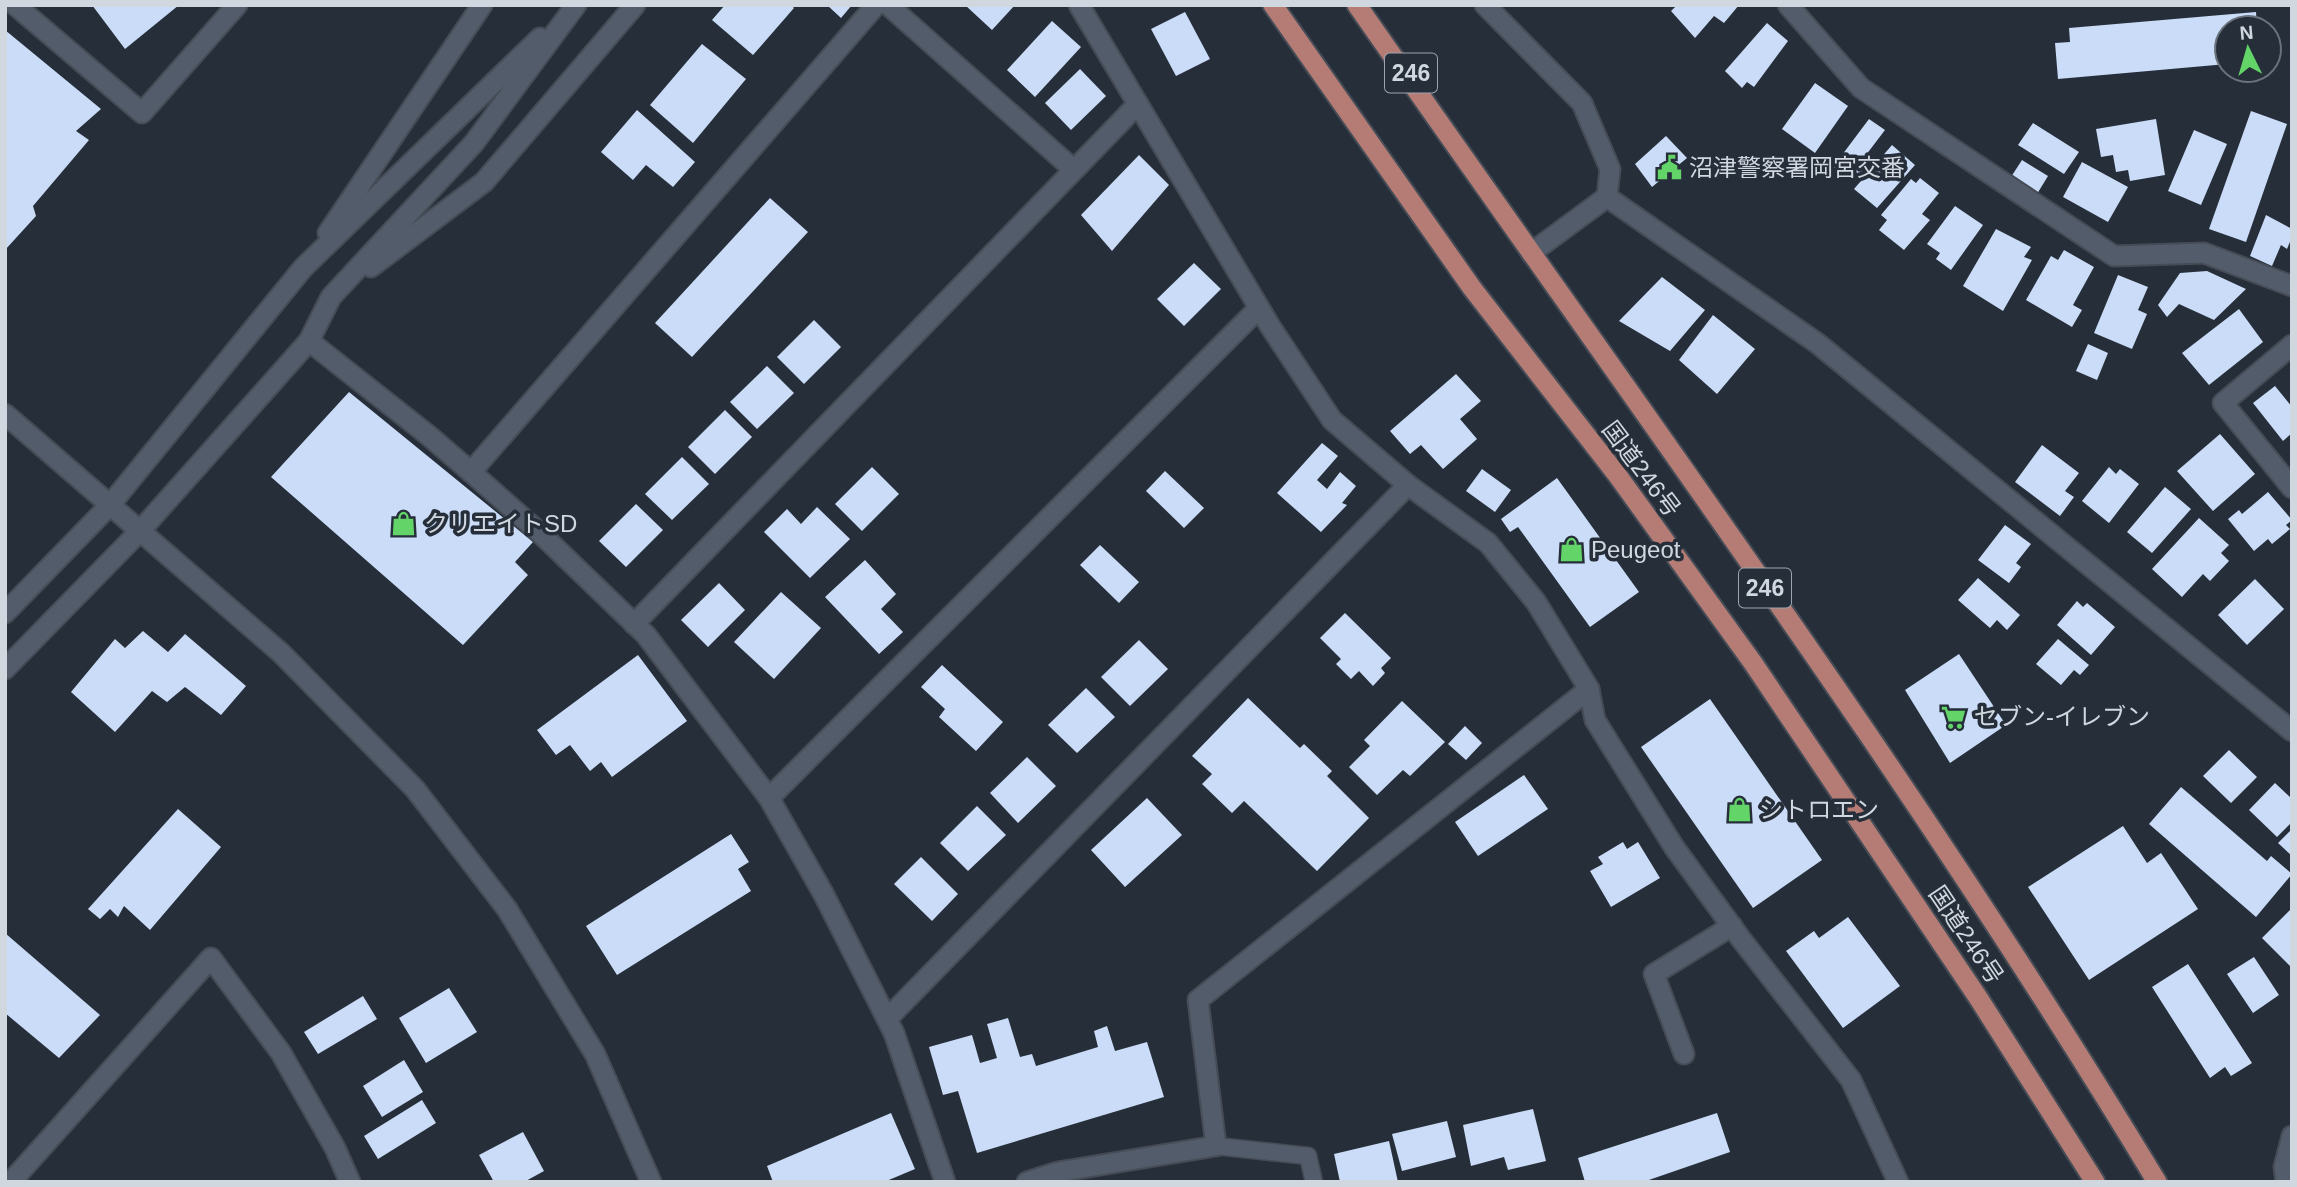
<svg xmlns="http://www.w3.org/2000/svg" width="2297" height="1187" font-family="Helvetica,'Noto Sans JP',sans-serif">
<rect width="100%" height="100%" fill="#262e3a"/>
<g fill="#cadcf7">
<path d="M92,5H179L125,49Z"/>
<path d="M725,5H791L794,8L753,55L712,20Z"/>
<path d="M827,5H852L841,18Z"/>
<path d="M965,5H1015L992,30Z"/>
<path d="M1677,5H1739L1724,23L1714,16L1695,38L1671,11Z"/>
<path d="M1185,12L1210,59L1176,76L1151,29Z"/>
<path d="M2256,12L2257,28H2227V64L2058,79L2055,43L2070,42L2069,28Z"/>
<path d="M1052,21L1081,47L1035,97L1007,70Z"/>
<path d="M1767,23L1788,41L1754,87L1747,82L1742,88L1725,71Z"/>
<path d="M5,30L101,109L76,131L89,140L33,206L36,216L5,250Z"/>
<path d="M702,44L746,79L693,143L650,105Z"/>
<path d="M1080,69L1106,96L1071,130L1045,103Z"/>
<path d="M1815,83L1848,106L1815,153L1782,129Z"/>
<path d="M637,110L695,162L673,187L646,165L633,180L601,152Z"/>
<path d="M2251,111L2287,124L2246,242L2209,229Z"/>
<path d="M1869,119L1885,130L1866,155L1871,159L1855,181L1846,174L1841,180L1830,171Z"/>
<path d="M2156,119L2165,175L2130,181L2128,170L2116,172L2113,155L2101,157L2096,129Z"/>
<path d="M2033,123L2079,152L2064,174L2018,145Z"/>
<path d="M2194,130L2227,144L2201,205L2168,191Z"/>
<path d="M1666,136L1687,158L1652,187L1635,164Z"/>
<path d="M1892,145L1915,165L1877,208L1854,189Z"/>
<path d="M1139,155L1169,185L1112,251L1081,215Z"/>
<path d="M2022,160L2048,176L2037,194L2011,177Z"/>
<path d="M2082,162L2128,187L2108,222L2063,197Z"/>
<path d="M1920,178L1939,193L1922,214L1930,220L1904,250L1879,230L1887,220L1881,215L1911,179L1916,183Z"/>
<path d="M770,198L808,232L692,357L655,323Z"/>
<path d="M1955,206L1983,225L1951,270L1936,259L1940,253L1927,244Z"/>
<path d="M2266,215L2292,229V237L2287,249L2281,245L2272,266L2250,256Z"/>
<path d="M1996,229L2031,247L2024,257L2032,260L2003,311L1963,286Z"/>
<path d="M2064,250L2094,267L2073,305L2082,310L2072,327L2026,300L2051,256L2058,260Z"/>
<path d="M1194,263L1221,289L1184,326L1157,299Z"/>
<path d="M2207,271L2246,289L2214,320L2179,304L2167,317L2158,305L2180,273Z"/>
<path d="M2118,275L2148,287L2138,310L2147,314L2132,349L2094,333Z"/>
<path d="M1662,277L1705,310L1670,351L1619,321Z"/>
<path d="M2239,309L2263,342L2209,385L2182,353Z"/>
<path d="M1713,315L1755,349L1717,394L1679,360Z"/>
<path d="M814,320L841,347L804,384L777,357Z"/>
<path d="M2088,344L2108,353L2097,380L2076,371Z"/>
<path d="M767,366L794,393L757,429L730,402Z"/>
<path d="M1456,374L1481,401L1460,419L1477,439L1443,469L1421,445L1410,454L1390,431Z"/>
<path d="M2275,386L2292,407V433L2283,441L2253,403Z"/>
<path d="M349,392L533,542L515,562L528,575L463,645L271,477Z"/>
<path d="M725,410L752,437L715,474L688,447Z"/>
<path d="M2220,434L2255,474L2213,511L2177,471Z"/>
<path d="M1322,443L1338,456L1317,480L1327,489L1340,472L1356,486L1342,503L1347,505L1321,532L1277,493Z"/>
<path d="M2042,445L2079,473L2065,491L2074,497L2060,516L2015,482Z"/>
<path d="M682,457L709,484L672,520L645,494Z"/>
<path d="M872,467L899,494L862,531L835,504Z"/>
<path d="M2109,467L2116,474L2120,469L2139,484L2109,523L2082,501Z"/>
<path d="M1482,469L1511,490L1495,512L1466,491Z"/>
<path d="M1165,471L1204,508L1184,528L1146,491Z"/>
<path d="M1557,478L1639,592L1590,627L1518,527L1510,532L1501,519Z"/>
<path d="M2165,487L2191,509L2152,553L2127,532Z"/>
<path d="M2268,492L2292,520L2286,525L2290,529L2272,544L2268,539L2254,551L2228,519L2239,510L2242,514Z"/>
<path d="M636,504L663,530L626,567L599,541Z"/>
<path d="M817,507L850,539L810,578L764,532L787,509L801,524Z"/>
<path d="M2199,518L2229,545L2221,553L2229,561L2210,581L2203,574L2182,597L2152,569Z"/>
<path d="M2005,525L2031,544L2016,563L2021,567L2009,583L1978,560Z"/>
<path d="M1100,545L1139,582L1119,603L1080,565Z"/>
<path d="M865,560L896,594L881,609L903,632L879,654L825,597Z"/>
<path d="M1978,578L2020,615L2007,630L1997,620L1990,628L1958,600Z"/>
<path d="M2255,579L2284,609L2247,645L2218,615Z"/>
<path d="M719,583L745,610L708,647L681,620Z"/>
<path d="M781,592L821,628L774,679L734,642Z"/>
<path d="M2077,601L2083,607L2087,603L2115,627L2091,655L2057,625Z"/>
<path d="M1345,613L1391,658L1381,668L1385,673L1373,686L1359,671L1351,679L1336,664L1341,659L1320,638Z"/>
<path d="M143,631L168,652L185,634L246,686L221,715L185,687L167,702L152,691L115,732L71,692L115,639L125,648Z"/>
<path d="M2058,639L2089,665L2080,675L2074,670L2061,685L2036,664Z"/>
<path d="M1139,640L1168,669L1130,706L1101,677Z"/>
<path d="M1959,654L2006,725L1950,763L1905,690Z"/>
<path d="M638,655L687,721L612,777L601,762L590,771L570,745L556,755L537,730Z"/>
<path d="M942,665L1003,722L976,751L939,717L945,709L921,687Z"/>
<path d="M1086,688L1115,717L1077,753L1048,725Z"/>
<path d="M1248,698L1300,748L1304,744L1332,771L1327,776L1369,818L1317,871L1244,801L1232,813L1202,784L1212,774L1192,756Z"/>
<path d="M1710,699L1822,860L1753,908L1641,747Z"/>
<path d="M1402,701L1445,742L1410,776L1403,770L1377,795L1349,767L1370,746L1364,740Z"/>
<path d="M1465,726L1482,743L1466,760L1448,744Z"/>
<path d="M2229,750L2257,777L2231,803L2203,776Z"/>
<path d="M1027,757L1056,786L1018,823L990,793Z"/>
<path d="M1524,775L1548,809L1478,856L1455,822Z"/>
<path d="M2275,783L2292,799V822L2277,837L2249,810Z"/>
<path d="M2181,787L2267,861L2271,856L2292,874L2256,917L2149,824Z"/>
<path d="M1147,798L1182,835L1125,887L1091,850Z"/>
<path d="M977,806L1006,835L968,871L940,843Z"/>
<path d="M178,809L221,847L150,930L124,906L118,917L110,909L100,919L88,909Z"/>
<path d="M2123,826L2147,863L2161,853L2198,909L2089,980L2028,887Z"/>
<path d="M2292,829V856L2278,843Z"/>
<path d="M731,834L749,862L738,869L751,891L617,975L586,926Z"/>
<path d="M1623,842L1627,849L1638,842L1660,878L1611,907L1590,871L1603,864L1598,857Z"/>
<path d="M921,857L958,894L932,921L894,884Z"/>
<path d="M2290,910L2292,912V968L2262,938Z"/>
<path d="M1848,917L1900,986L1843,1028L1786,951L1814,931L1819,938Z"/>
<path d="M5,933L100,1015L59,1058L5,1013Z"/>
<path d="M2254,957L2279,995L2253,1013L2227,974Z"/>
<path d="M2188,964L2252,1063L2231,1076L2225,1067L2210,1078L2152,987Z"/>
<path d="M449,988L477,1032L426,1063L399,1018Z"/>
<path d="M363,996L377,1019L318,1054L304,1032Z"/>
<path d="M1008,1018L1020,1057L1032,1054L1036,1066L1098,1047L1094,1031L1107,1026L1115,1051L1147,1042L1164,1097L977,1153L958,1091L943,1095L929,1047L972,1035L980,1063L997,1058L987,1024Z"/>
<path d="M404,1060L423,1092L382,1117L363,1086Z"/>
<path d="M422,1100L436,1123L378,1159L364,1136Z"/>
<path d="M1533,1109L1546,1161L1508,1170L1504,1157L1471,1166L1463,1125Z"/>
<path d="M891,1113L915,1169L884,1182H773L767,1166Z"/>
<path d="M1717,1113L1730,1152L1643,1182H1585L1578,1158Z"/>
<path d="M1447,1121L1456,1157L1402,1171L1392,1134Z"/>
<path d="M523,1132L544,1171L524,1182H494L479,1155Z"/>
<path d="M1389,1141L1398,1182H1340L1334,1154Z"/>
</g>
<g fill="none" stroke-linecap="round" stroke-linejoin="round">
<defs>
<path id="service" d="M1216,1146L1308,1156L1314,1182"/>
<g id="minor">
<path d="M15,5L142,113L237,5"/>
<path d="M888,5L1073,169"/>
<path d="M1079,5L1270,326L1332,420L1408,485L1488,543L1536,602L1589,689L1595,720L1674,847L1741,939L1851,1080L1898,1182"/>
<path d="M1485,5L1582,103L1610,169L1607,197L1531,253"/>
<path d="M1788,5L1861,88L2114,256L2204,253L2292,286"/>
<path d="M1607,197L1817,343L2292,731"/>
<path d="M309,341L428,435L471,472L540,533L646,635L769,798L823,893L894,1033L945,1182"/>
<path d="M2292,345L2223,403L2292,488"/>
<path d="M471,472L876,5"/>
<path d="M634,624L1138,104"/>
<path d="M769,798L1259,308"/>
<path d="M887,1019L1408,485"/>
<path d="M1684,1054L1654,974L1732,926"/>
<path d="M11,1182L211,958L281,1053L335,1148L350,1182"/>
<path d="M1027,1182L1058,1172L1216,1146L1198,1000L1589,689"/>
<path d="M2286,1182L2284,1167L2292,1136"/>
</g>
<g id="tertiary">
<path d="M328,233L482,5"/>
<path d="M371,267L484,182L635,5"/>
<path d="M5,414L281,653L415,789L507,909L595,1054L651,1182"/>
<path d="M5,613L110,505L303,268L540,38"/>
<path d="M5,669L140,531L309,341L331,297L474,143L576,5"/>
</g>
<g id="trunk">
<path d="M1273,5L1472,288L1618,476L1753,663L1979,999L2095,1182"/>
<path d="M1357,5C1628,394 1912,776 2157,1182"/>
</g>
</defs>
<use href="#service" stroke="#454c56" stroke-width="19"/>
<use href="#minor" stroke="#454c56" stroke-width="23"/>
<use href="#tertiary" stroke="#454c56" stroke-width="23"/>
<use href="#trunk" stroke="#454c56" stroke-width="23"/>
<use href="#service" stroke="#535c6a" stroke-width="16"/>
<use href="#minor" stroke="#535c6a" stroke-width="19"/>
<use href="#tertiary" stroke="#535c6a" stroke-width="19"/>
<use href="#trunk" stroke="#b47c74" stroke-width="19"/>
</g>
<defs>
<symbol id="civic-bare" viewBox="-9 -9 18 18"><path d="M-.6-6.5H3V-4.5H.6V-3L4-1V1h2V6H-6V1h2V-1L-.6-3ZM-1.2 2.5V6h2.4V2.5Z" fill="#63d468" stroke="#262e3a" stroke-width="2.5" paint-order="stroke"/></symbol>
<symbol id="shop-bare" viewBox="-9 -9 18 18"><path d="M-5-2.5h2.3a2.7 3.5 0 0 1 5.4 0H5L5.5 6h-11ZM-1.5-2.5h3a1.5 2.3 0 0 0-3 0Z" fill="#63d468" stroke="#262e3a" stroke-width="2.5" paint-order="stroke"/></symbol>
<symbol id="supermarket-bare" viewBox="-9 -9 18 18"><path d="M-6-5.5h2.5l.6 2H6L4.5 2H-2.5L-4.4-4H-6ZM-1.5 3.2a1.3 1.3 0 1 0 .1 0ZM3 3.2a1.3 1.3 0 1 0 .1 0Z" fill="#63d468" stroke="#262e3a" stroke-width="2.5" paint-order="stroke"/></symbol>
</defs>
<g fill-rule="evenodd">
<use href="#civic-bare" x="1652" y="150" width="35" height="35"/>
<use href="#shop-bare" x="386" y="506" width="35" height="35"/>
<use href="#shop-bare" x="1554" y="532" width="35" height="35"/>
<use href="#supermarket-bare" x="1936" y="700" width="35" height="35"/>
<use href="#shop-bare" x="1722" y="792" width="35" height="35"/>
</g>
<g text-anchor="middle" stroke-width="7" stroke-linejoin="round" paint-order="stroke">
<g fill="#262e3a" stroke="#9ea4ae" stroke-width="2">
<rect x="1385" y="53.5" width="52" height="39" rx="5"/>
<rect x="1739" y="568.5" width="52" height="39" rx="5"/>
</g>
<g font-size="23" font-weight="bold" fill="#d1d7df">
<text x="1411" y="81">246</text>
<text x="1765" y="596">246</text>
</g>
<g font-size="24" fill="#d1d7df" stroke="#262e3a" text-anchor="start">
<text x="1689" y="176">沼津警察署岡宮交番</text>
<text x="424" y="532">クリエイトSD</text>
<text x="1591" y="558">Peugeot</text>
<text x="1974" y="725">セブン-イレブン</text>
<text x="1759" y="818">シトロエン</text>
</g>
<g font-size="24" fill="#d1d7df" stroke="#262e3a">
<text transform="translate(1641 469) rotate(53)" y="8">国道246号</text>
<text transform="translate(1966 935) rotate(56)" y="8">国道246号</text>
</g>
</g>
<rect width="2297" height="1187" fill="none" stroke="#d1d7df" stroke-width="14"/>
<g transform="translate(2248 49) rotate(355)"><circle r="33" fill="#262e3a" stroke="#6a727c" stroke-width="2"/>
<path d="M0-5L12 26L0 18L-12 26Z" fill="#63d468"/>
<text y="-10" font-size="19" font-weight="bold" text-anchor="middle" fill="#d1d7df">N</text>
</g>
</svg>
